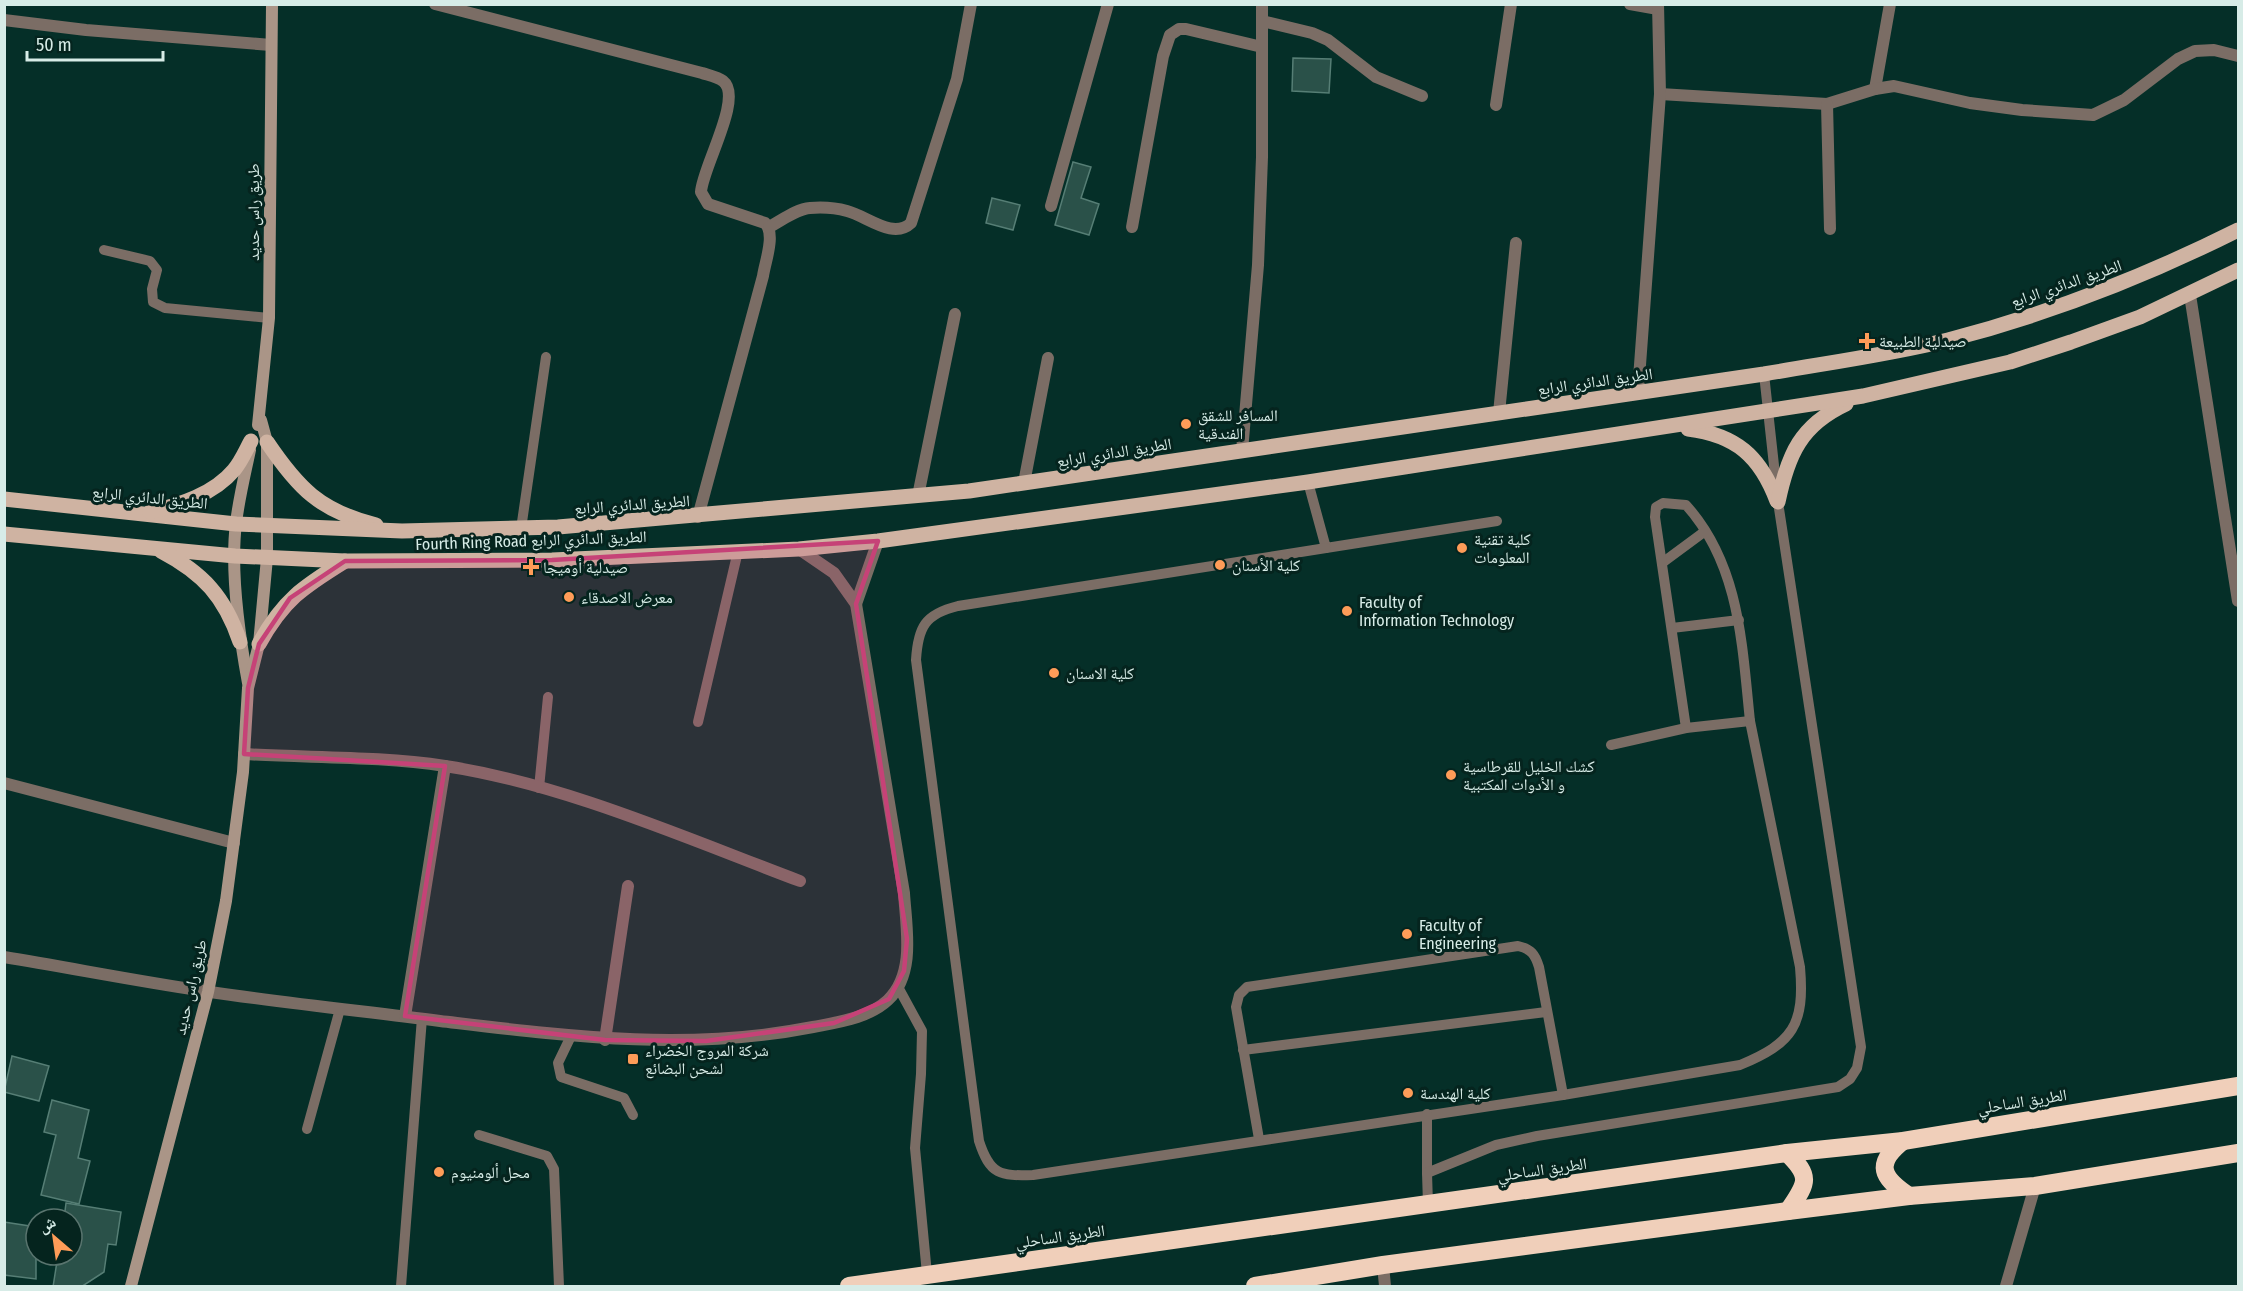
<svg xmlns="http://www.w3.org/2000/svg" width="2243" height="1291" font-family="'Fira Sans Condensed','Noto Naskh Arabic',sans-serif">
<rect width="100%" height="100%" fill="#052f28"/>
<g fill="#2a5149" stroke="#567e75" stroke-width="1.5">
<path d="M1293,58L1331,59L1329,93L1292,91Z"/>
<path d="M1073,162L1091,167L1081,198L1099,204L1089,235L1055,225Z"/>
<path d="M992,198L1020,205L1013,230L986,223Z"/>
<path d="M12,1056L49,1066L39,1101L4,1092Z"/>
<path d="M52,1100L89,1110L78,1158L90,1161L79,1204L41,1195L56,1135L44,1132Z"/>
<path d="M66,1203L121,1212L116,1245L108,1244L104,1272L81,1287H53L58,1255H72V1219H64Z"/>
<path d="M4,1222L36,1227V1279L4,1275Z"/>
</g>
<g fill="none" stroke-linecap="round" stroke-linejoin="round">
<g stroke="#7b6d65" stroke-width="10">
<path d="M104,250L150,261L157,270L152,289L153,302L165,308L269,318"/>
<path d="M1308,482L1326,548L1497,521"/>
<path d="M521,529L546,357"/>
<path d="M1326,548L958,606C925,614 918,627 916,660L979,1141C990,1175 1000,1176 1033,1175L1563,1095L1740,1065C1793,1043 1805,1025 1800,967L1750,721L1686,728L1611,745"/>
<path d="M1662,563L1704,532"/>
<path d="M1672,628L1739,620"/>
<path d="M698,722L738,551"/>
<path d="M1686,728L1655,517L1656,507L1663,503L1686,505C1740,565 1742,645 1750,721"/>
<path d="M539,788L548,697"/>
<path d="M898,987L922,1031L921,1074L915,1148L927,1274"/>
<path d="M571,1036L558,1063L561,1077L624,1098L633,1115"/>
<path d="M1243,1050L1546,1012"/>
<path d="M307,1129L340,1009"/>
<path d="M479,1135L547,1156L554,1169L559,1286"/>
<path d="M1259,1139L1236,1007L1239,995L1247,987L1518,946C1531,949 1535,954 1539,967L1563,1095"/>
<path d="M1427,1173V1114"/>
<path d="M1428,1204L1427,1173L1496,1145L1537,1136L1838,1087L1850,1079L1857,1068L1861,1047L1778,502L1764,374"/>
<path d="M401,1286L422,1018"/>
</g>
<g stroke="#7b6d65" stroke-width="12">
<path d="M435,4L702,73C708,75 718,77 723,81C744,97 702,168 701,192L708,204L765,223C776,234 765,262 763,276L698,517"/>
<path d="M1630,4L1658,9"/>
<path d="M4,20L86,30L271,45"/>
<path d="M1262,21L1312,33L1328,40L1376,77L1422,96"/>
<path d="M1875,89L1890,4"/>
<path d="M1660,94L1827,104L1875,89L1894,86L1970,103L2022,110L2093,115L2124,100L2178,59L2195,51L2214,50L2238,56"/>
<path d="M1827,104L1830,229"/>
<path d="M1496,105L1511,4"/>
<path d="M1051,206L1108,4"/>
<path d="M769,227C781,221 796,209 810,208C822,207 836,208 847,211C867,216 893,240 911,223L957,79L971,4"/>
<path d="M1132,227L1163,56L1170,35L1179,29H1186L1262,47"/>
<path d="M2190,295L2238,601"/>
<path d="M1638,392L1660,94L1658,4"/>
<path d="M1499,413L1516,243"/>
<path d="M1242,451L1258,265L1262,157V4"/>
<path d="M1024,483L1048,358"/>
<path d="M918,496L955,314"/>
<path d="M856,604L878,541"/>
<path d="M244,754C310,758 379,756 445,766C564,784 688,839 800,881"/>
<path d="M4,783L234,843"/>
<path d="M4,957C71,968 137,981 204,991C283,1003 362,1011 440,1021C567,1036 686,1052 813,1027C838,1022 869,1018 888,1000C916,973 906,927 904,893L856,604L834,573L799,549"/>
<path d="M405,1016L445,766"/>
<path d="M605,1040L628,886"/>
<path d="M1383,1265L1385,1286"/>
<path d="M2006,1286L2035,1186"/>
</g>
<g stroke="#aa9587" stroke-width="12">
<path d="M258,425L269,318L272,4"/>
<path d="M248,683C239,634 230,572 236,523C239,498 245,474 250,450"/>
<path d="M131,1286L208,992L226,901L243,772L248,688L259,644L267,558V442L261,420"/>
</g>
<g stroke="#cfb3a2" stroke-width="15">
<path d="M1688,429C1736,435 1760,456 1777,501"/>
<path d="M267,442C298,488 320,511 376,525"/>
<path d="M4,499L236,524L402,531L558,527L969,491L1764,374C1826,363 1888,355 1948,340C2049,314 2146,276 2238,230"/>
<path d="M1778,502C1788,454 1801,425 1846,404"/>
<path d="M150,512C180,505 214,494 234,470C241,462 246,450 251,441"/>
<path d="M4,534L235,556L345,561L552,560L799,549L878,541L1308,482L1863,396L2010,362L2071,342L2140,317L2238,270"/>
<path d="M161,551C203,573 225,597 240,642"/>
<path d="M259,644C283,600 303,587 345,561"/>
</g>
<g stroke="#f0cfba" stroke-width="18">
<path d="M1903,1141C1874,1164 1882,1178 1909,1196"/>
<path d="M1787,1153C1813,1178 1806,1184 1788,1211"/>
<path d="M849,1286L1787,1153L1903,1141L2238,1086"/>
<path d="M1255,1286L1383,1265L1788,1211L1909,1196L2035,1186L2238,1153"/>
</g>
</g>
<path fill="#c64277" fill-opacity="0.2" stroke="#c64277" stroke-width="4.5" stroke-linejoin="round" d="M878,541L856,604L907,939L904,971L889,999L834,1023L706,1041L605,1040L405,1016L445,766L244,754L248,688L259,644L290,598L345,561L552,560Z"/>
<g fill="#fe9c58" stroke="#05241e" stroke-width="2">
<path d="M1864 332h6v6h6v6h-6v6h-6v-6h-6v-6h6z"/>
<circle cx="1186" cy="424" r="6"/>
<circle cx="1462" cy="548" r="6"/>
<circle cx="1220" cy="565" r="6"/>
<path d="M528 558h6v6h6v6h-6v6h-6v-6h-6v-6h6z"/>
<circle cx="569" cy="597" r="6"/>
<circle cx="1347" cy="611" r="6"/>
<circle cx="1054" cy="673" r="6"/>
<circle cx="1451" cy="775" r="6"/>
<circle cx="1407" cy="934" r="6"/>
<rect x="627" y="1053" width="12" height="12" rx="3"/>
<circle cx="1408" cy="1093" r="6"/>
<circle cx="439" cy="1172" r="6"/>
</g>
<g text-anchor="middle" stroke-width="6" stroke-linejoin="round" paint-order="stroke">
<g font-size="16" fill="#d7ece7" stroke="#05241e">
<text transform="translate(253 212) rotate(-90)" y="6">طريق راس حديد</text>
<text transform="translate(2066 283) rotate(-19)" y="6">الطريق الدائري الرابع</text>
<text transform="translate(1595 381) rotate(-8)" y="6">الطريق الدائري الرابع</text>
<text transform="translate(1114 452) rotate(-9)" y="6">الطريق الدائري الرابع</text>
<text transform="translate(150 497) rotate(6)" y="6">الطريق الدائري الرابع</text>
<text transform="translate(632 504) rotate(-4)" y="6">الطريق الدائري الرابع</text>
<text transform="translate(531 540) rotate(-2)" y="6">Fourth Ring Road الطريق الدائري الرابع</text>
<text transform="translate(190 987) rotate(-77)" y="6">طريق راس حديد</text>
<text transform="translate(2022 1101) rotate(-9)" y="6">الطريق الساحلي</text>
<text transform="translate(1542 1169) rotate(-8)" y="6">الطريق الساحلي</text>
<text transform="translate(1060 1236) rotate(-8)" y="6">الطريق الساحلي</text>
</g>
<g font-size="16" fill="#d7ece7" stroke="#05241e" text-anchor="start">
<text x="1879" y="347">صيدلية الطبيعة</text>
<text x="1198" y="421">المسافر للشقق<tspan x="1198" dy="18">الفندقية</tspan></text>
<text x="1474" y="545">كلية تقنية<tspan x="1474" dy="18">المعلومات</tspan></text>
<text x="1232" y="571">كلية الأسنان</text>
<text x="543" y="573">صيدلية أوميجا</text>
<text x="581" y="603">معرض الاصدقاء</text>
<text x="1359" y="608">Faculty of<tspan x="1359" dy="18">Information Technology</tspan></text>
<text x="1066" y="679">كلية الاسنان</text>
<text x="1463" y="772">كشك الخليل للقرطاسية<tspan x="1463" dy="18">و الأدوات المكتبية</tspan></text>
<text x="1419" y="931">Faculty of<tspan x="1419" dy="18">Engineering</tspan></text>
<text x="645" y="1056">شركة المروج الخضراء<tspan x="645" dy="18">لشحن البضائع</tspan></text>
<text x="1420" y="1099">كلية الهندسة</text>
<text x="451" y="1178">محل ألومنيوم</text>
</g>
</g>
<rect width="2243" height="1291" fill="none" stroke="#d7ece7" stroke-width="12"/>
<g transform="translate(54 1237) rotate(331)"><circle r="28" fill="#05241e" stroke="#59746e" stroke-width="1.5"/>
<path d="M0-4.5L10 22L0 15L-10 22Z" fill="#fe9c58"/>
<text y="-9" font-size="16" font-weight="bold" text-anchor="middle" fill="#d7ece7">ش</text>
</g>
<path d="M27 51v9h136v-9" fill="none" stroke="#d7ece7" stroke-width="3"/>
<text x="36" y="51" font-size="18" fill="#d7ece7" stroke="#05241e" stroke-width="4.5" paint-order="stroke">50 m</text>
</svg>
